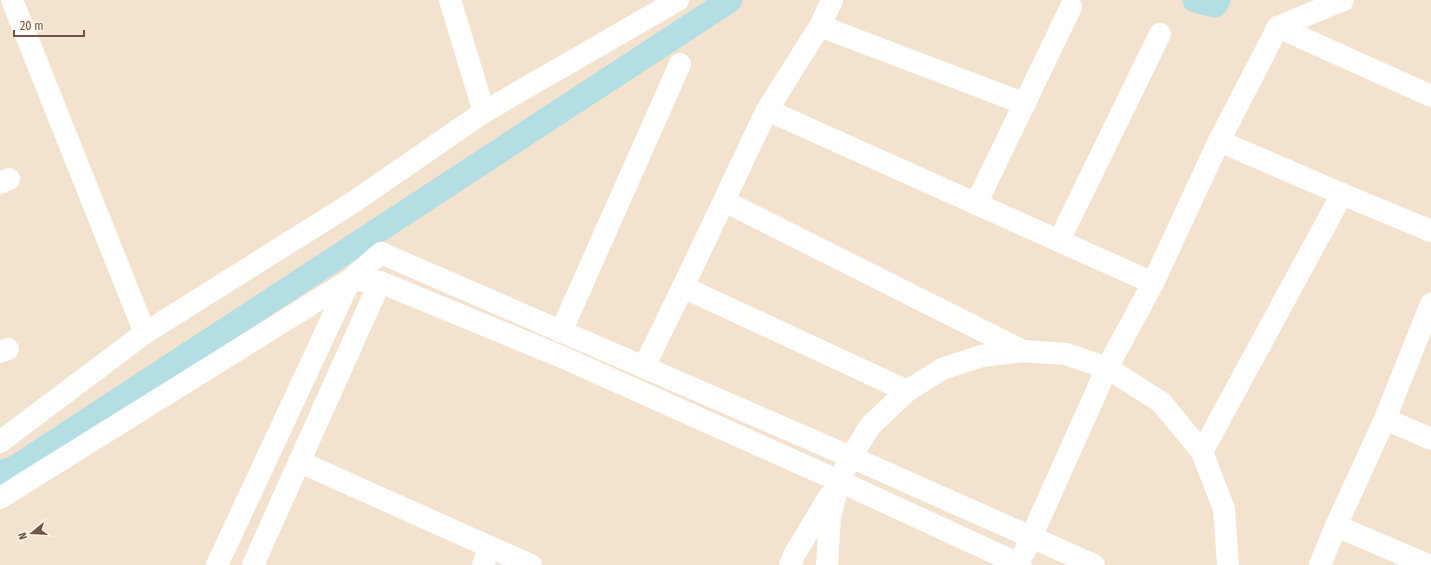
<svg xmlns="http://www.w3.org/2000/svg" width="1431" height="565" font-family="'Fira Sans Condensed',sans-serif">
<rect width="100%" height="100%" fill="#fcf0de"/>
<rect fill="#f3e2cd" x="0" y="0" width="1431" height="565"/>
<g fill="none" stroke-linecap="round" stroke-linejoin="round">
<g stroke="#b3dee4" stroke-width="25">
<path d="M1195,0L1215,5L1218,0"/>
<path d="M0,473L15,468L730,0"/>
</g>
<g stroke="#fff" stroke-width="22">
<path d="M12,0L145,333"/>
<path d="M450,0L484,112"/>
<path d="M820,26L1025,104"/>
<path d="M1278,27L1431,96"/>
<path d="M767,110L1153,283"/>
<path d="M1219,141L1342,194L1431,231"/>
<path d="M0,183L9,179"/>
<path d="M724,201L1023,351"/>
<path d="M976,204L1071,7"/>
<path d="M1059,241L1160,34"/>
<path d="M350,280L380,282L562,357L839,481L1021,565"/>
<path d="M683,287L907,391"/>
<path d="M561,332L680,64"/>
<path d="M0,352L8,349"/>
<path d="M644,367L683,287L767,110L820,26L832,0"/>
<path d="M1385,419L1431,439"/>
<path d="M0,442L145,333L349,205L484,112L678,0"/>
<path d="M1202,452L1342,194"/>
<path d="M300,462L490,547L483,565"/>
<path d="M0,498L350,280L381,253L851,457L1094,565"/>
<path d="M1336,526L1428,565"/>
<path d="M490,547L531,565"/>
<path d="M1025,551L1107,368L1153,283L1219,141L1278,27L1343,0"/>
<path d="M217,565L350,280"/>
<path d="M253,565L380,282"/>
<path d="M790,565L794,555L829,497"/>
<path d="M827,565L830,517L839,481L851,457L870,426L907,391L942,369L982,356L1023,351L1066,354L1107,368L1161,402L1202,452L1224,509L1228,565"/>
<path d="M1320,565L1336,526L1385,419L1431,304"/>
</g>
</g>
<g transform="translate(32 533) rotate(252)" stroke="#fff4e4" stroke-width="3" paint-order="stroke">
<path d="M0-3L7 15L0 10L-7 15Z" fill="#715647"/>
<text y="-6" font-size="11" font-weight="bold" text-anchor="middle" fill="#715647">N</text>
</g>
<path d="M14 30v6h70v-6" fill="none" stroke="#715647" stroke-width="2"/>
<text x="20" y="30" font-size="12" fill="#715647" stroke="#fff4e4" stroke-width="3" paint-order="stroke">20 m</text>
</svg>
